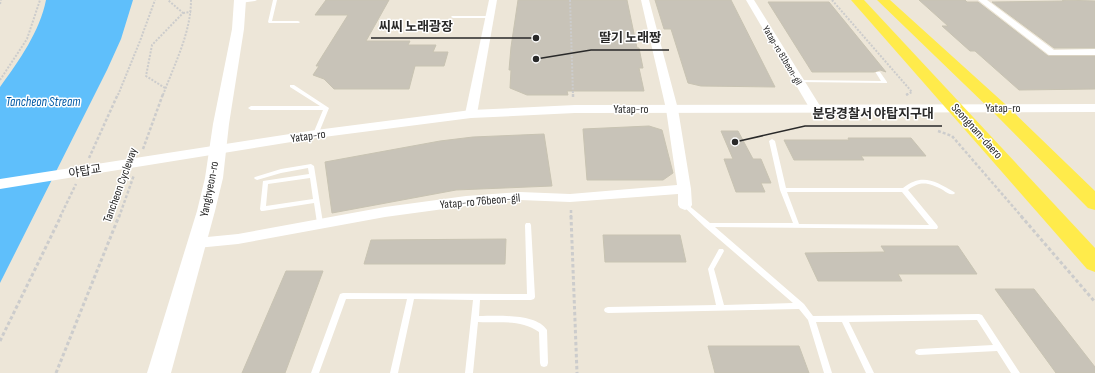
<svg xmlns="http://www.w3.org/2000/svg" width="1095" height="373" font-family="'Sofia Sans Condensed','Noto Sans KR',sans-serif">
<rect width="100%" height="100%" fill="#ede6d8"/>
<path fill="#5fbffb" d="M46,0H133L121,39L107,70L0,283V87C19,61 40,31 46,0Z"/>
<g fill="#c8c3b8" stroke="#c8c3b2">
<path d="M326,0H389L366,41H410L408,45H436L433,52H448L444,66H415L409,89H334L324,79L313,75L319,66H316L348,15H315Z"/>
<path d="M518,0H627L637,48H639L643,68H639L644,91H567L568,95H527L510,88L511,70H509L511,47Z"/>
<path d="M655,0H731L775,87L701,86L688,83L671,29H664Z"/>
<path d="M919,0H965L967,2H978L1048,56H1095V89L1019,90L975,51H970L942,26H948Z"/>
<path d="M1062,0L1095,1V48H1054L992,2L1064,1Z"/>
<path d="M768,2H829L886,72L880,70L874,72H812Z"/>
<path d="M649,126L662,130L673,173L663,180H587L583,129Z"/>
<path d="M721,131H738L753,159H761L771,183H761L765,192H736L724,159H733Z"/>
<path d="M544,134L552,186L456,190L332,213L325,162L440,141L473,137Z"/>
<path d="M848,138H911L926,156H861L864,160H794L784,140H849Z"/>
<path d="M603,235H680L686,262H605Z"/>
<path d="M506,239L505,264H364L371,240Z"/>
<path d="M881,246H958L977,274H898L902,281H818L805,253L885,252Z"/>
<path d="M286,271H323L285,373H242Z"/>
<path d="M995,289H1034L1095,367V373H1056Z"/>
<path d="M708,346H799L809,373H715Z"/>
</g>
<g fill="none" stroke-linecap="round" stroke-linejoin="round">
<g stroke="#ccc" stroke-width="2" stroke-dasharray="2 1.5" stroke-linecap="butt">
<path d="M570,0L573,95"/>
<path d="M832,0L912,92L906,95"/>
<path d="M0,4L1,0"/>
<path d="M183,13L191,12"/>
<path d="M0,80L27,39L40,0"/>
<path d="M165,88L146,76L152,45L183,13L168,0"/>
<path d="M118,95L140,41L155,0"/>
<path d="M163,95C174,65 191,33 191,0"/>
</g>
<g stroke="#ccc" stroke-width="2.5" stroke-dasharray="3 2" stroke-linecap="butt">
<path d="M573,94V97"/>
<path d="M906,95L908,94"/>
<path d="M938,131L952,136L1022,217"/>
<path d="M143,149L163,94"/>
<path d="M89,158L118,94"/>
<path d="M571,210V217"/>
<path d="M60,217L76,184"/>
<path d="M119,217L134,175"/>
</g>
<g stroke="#ccc" stroke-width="3" stroke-dasharray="3.5 2.5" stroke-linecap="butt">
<path d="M571,216L577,373"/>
<path d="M1021,216L1095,302"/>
<path d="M0,341L61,216"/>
<path d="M56,373L119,216"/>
</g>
<g fill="#fff" fill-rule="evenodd">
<path d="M246,0H257L255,1L240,3L238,2Z"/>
<path d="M273,0H277L272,21H298L300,22L299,23H269L268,22Z"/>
<path d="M452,16H489L491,17L489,18H453L451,17Z"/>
<path d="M876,72H880L887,82V83L799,82L797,81L799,80L881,81L876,73Z"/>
<path d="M290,85H294L329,108L318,135H314L313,134L323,110H251L248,108L251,106H320L290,87Z"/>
<path d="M772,139L775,141L786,188H903C922,173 935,181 954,192L955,193L954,194C950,195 947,193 943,190C929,183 921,180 908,190L937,225L938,227L937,229H935L715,227L804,304L813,316L979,314L982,315L1020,373H1011L997,351L919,355L916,354L915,352L916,350L919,349L993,345L977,320L849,322L874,373H866L842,322H816L832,373H824L808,320L799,309L608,313L605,312L604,310L605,308L608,307L716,305L708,269L719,249H723L724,251L714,269L724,305L793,303L705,227L682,205L683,204H687L710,223H793L780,190L769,141ZM787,192H902L929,225L799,224Z"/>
<path d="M311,164L314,166L323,223L322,225H318L317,223L314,203L263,211H261L260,209L263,181L309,174L308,168L281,173L257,180L255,179L254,178L255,177L281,169ZM310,178L313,199L266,206L268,184Z"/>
<path d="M526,223H530L531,225L535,297L534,299L531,300H480L479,316C497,316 536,313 547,330L548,363L547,366L544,367L541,366L540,363L539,332C521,319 499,323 478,322L473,373H465L473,300L414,299L398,373H390L407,299H346L319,373H311L340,294L343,293L527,294L525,225Z"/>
</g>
<g fill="#fff" fill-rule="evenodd">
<path d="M489,0H497L477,114L471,117L465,114Z"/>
<path d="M641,0H649L678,109L691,189L692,205L690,208L685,210L680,208L678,205V194L570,202L520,200L466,206L385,217L238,244L197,248L192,247L190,243L192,239L197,238L238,234L385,207L466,196L520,192L570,194L677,185L666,109Z"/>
<path d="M746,0H754L822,109L820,111L816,112L810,109Z"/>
<path d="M978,0H987L1054,50L1095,49V55H1049Z"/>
</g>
<path fill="#fff" fill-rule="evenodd" d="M1095,104V112L575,113L471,118L316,138L0,189V179L316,130L471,110L575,105Z"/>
<path fill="#fff" fill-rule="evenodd" d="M234,0H246L244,29L229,124L223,178L215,211L171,373H147L197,211L205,178L213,124L232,29Z"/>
<g fill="#ffeb4b" fill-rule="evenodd">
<path d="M851,0H864L1095,248V272L1087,269Z"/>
<path d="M877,0H890L1005,104L1095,191V210L1088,208L993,112Z"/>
</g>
</g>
<g text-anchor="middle" stroke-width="3" stroke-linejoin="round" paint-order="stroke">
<g font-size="10" fill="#292929" stroke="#fff">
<text transform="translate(783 55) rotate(59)" y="4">Yatap-ro 81beon-gil</text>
</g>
<g font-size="12" fill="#292929" stroke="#fff">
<text x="1003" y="112">Yatap-ro</text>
<text x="631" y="113">Yatap-ro</text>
<text transform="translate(977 131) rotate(48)" y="4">Seongnam-daero</text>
<text transform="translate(308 136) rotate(-8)" y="4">Yatap-ro</text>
<text transform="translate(85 171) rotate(-9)" y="4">야탑교</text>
<text transform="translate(120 185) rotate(-70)" y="4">Tancheon Cycleway</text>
<text transform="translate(209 189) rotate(-79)" y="4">Yanghyeon-ro</text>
<text transform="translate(480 201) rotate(-5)" y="4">Yatap-ro 76beon-gil</text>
</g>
<g font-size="13" font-style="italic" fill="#0059a5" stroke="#fff">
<text x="43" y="106">Tancheon Stream</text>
</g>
</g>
<path fill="none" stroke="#292929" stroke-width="1.5" d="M536 38L461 38H371M536 59L591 50H669M735 142L805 126H942"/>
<g fill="#292929" stroke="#fff" stroke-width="1.5">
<circle cx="536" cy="38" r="4"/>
<circle cx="536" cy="59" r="4"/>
<circle cx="735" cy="142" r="4"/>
</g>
<g font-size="13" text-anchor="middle" font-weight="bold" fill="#292929" stroke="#fff" stroke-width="3" stroke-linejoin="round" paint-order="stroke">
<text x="416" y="31">씨씨 노래광장</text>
<text x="630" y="42">딸기 노래짱</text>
<text x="873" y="118">분당경찰서 야탑지구대</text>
</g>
</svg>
